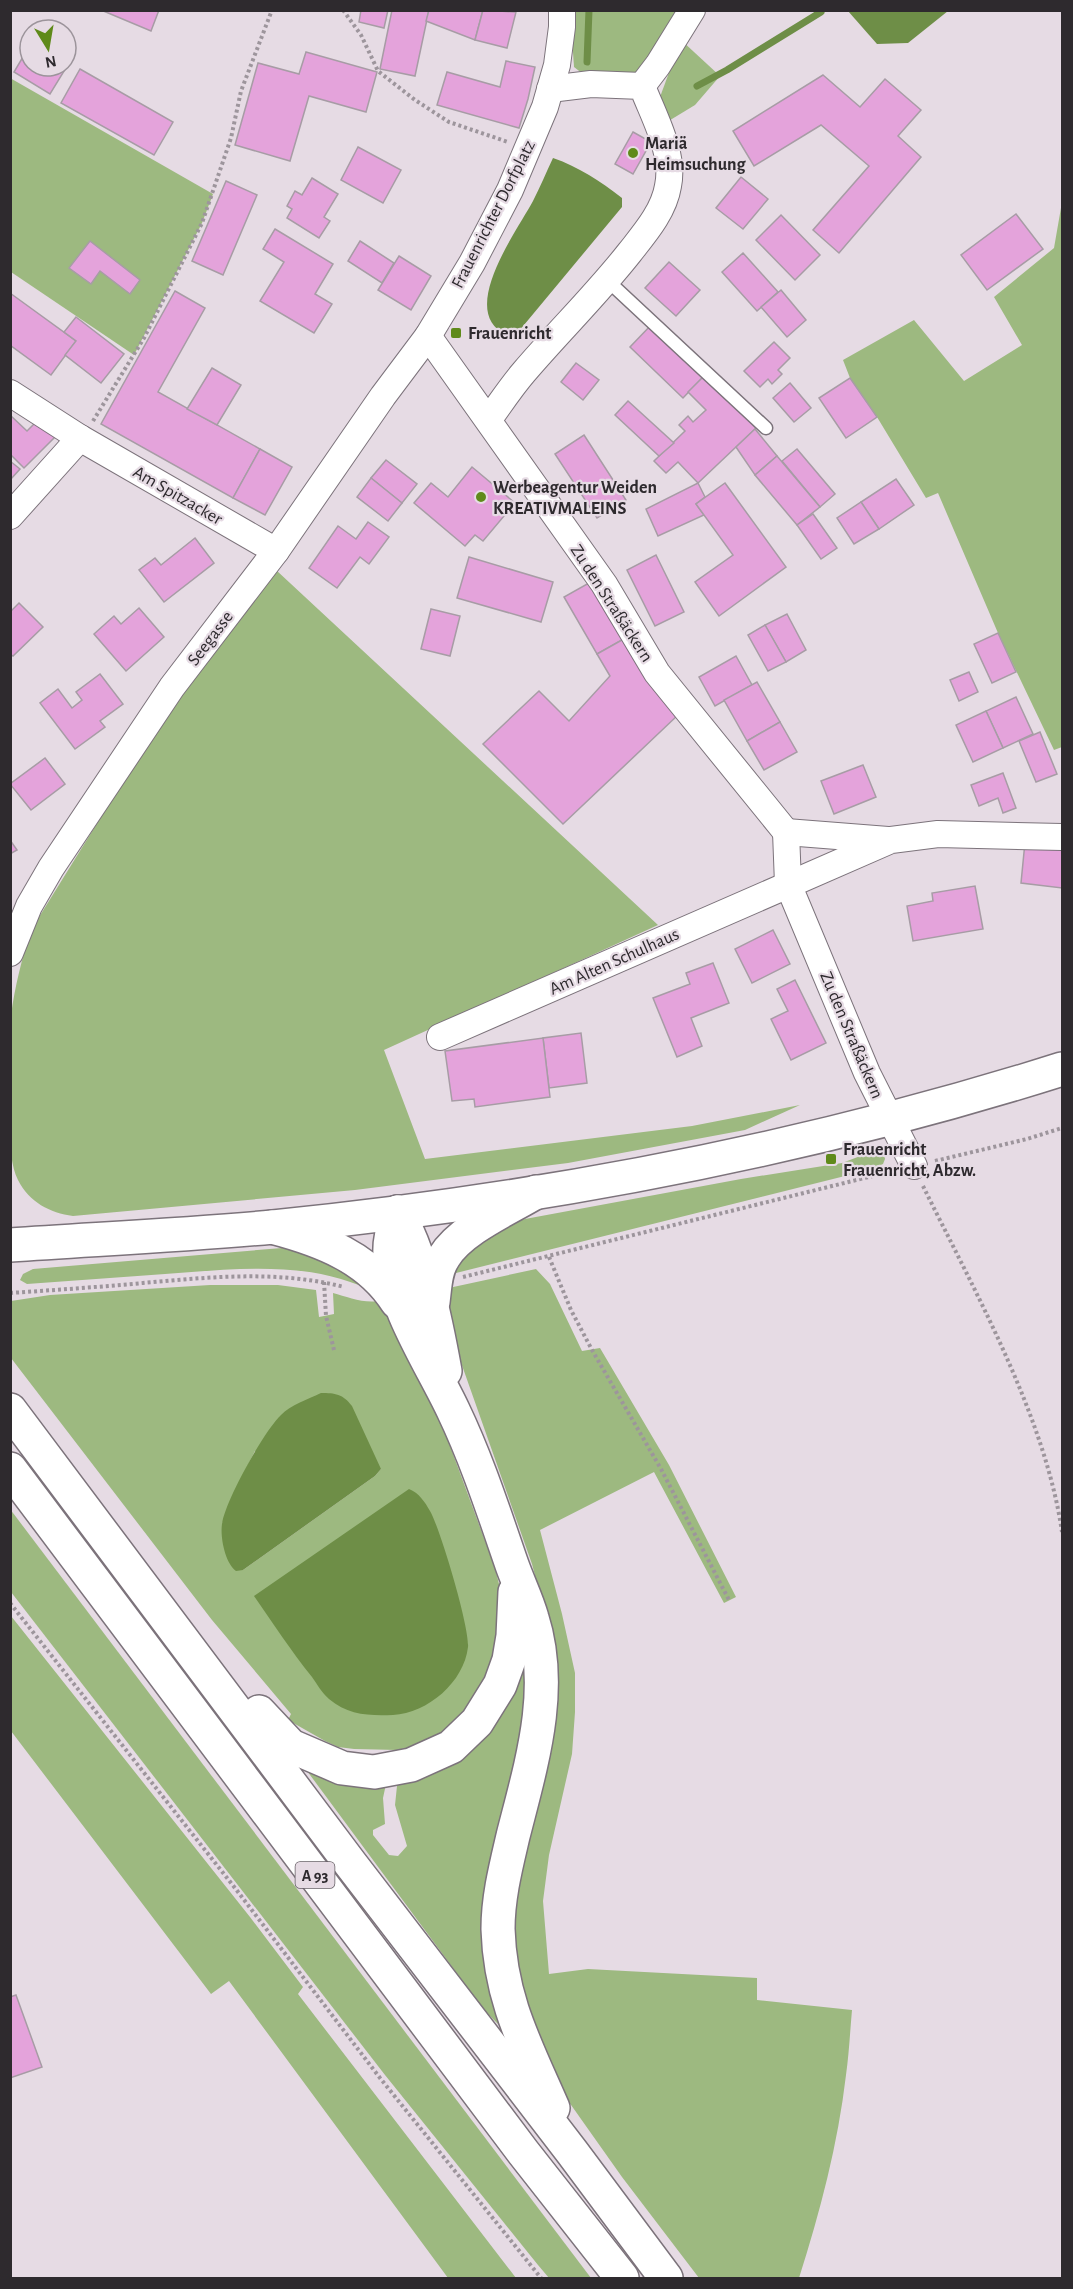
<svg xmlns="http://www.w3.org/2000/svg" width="1073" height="2289" font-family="'Alegreya Sans',sans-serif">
<rect width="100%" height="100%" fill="#e6dbe4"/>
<g fill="#9db980" fill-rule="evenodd">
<path d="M576,11H683L635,75L583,74L574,67L572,38Z"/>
<path d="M681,40L720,76L695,105L667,122L660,97Z"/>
<path d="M10,78L213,194L202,223L134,355L11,272Z"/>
<path d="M1062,202V747L1054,750L998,633L938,493L926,498L877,417L850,378L843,360L914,320L964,381L1022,345L994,297L1054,248Z"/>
<path d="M262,557L658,925L384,1050L425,1159L692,1126L800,1105L745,1130L568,1163L355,1190L73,1216C50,1213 29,1202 18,1180C5,1155 11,1100 11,1071C11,1052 9,1033 11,1015C15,986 22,958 31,930Z"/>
<path d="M876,1150L884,1153L885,1159L883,1164L869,1170L448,1275L489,1231L525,1219L741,1179L842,1163Z"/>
<path d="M282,1248L334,1261L368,1289C305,1260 232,1269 165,1274C119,1277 73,1281 27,1284L20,1280L23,1274L33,1269Z"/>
<path d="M536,1269L550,1284L582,1351L600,1348L669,1465L736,1597L724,1603L654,1472L540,1530L562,1614L575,1673V1712L572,1754L549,1855L543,1901L549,1974L588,1969L757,1978V2000L852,2010C850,2032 849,2054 846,2075C838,2144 820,2212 799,2278H699L622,2177L564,2095L532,2034L509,1943L538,1587L532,1564L452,1337L444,1289Z"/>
<path d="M210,1285H278L316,1290L319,1317L334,1314L333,1293C348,1297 367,1305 382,1300L442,1424L495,1568L500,1588L496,1671L453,1728L426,1743L398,1750L354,1749L338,1747L325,1741L288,1720L291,1714L212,1620L11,1358V1301L50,1295ZM255,1451L381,1469L375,1476L243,1570L222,1524L231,1499Z"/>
<path d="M10,1509L591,2278H549L538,2265L385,2075L11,1592Z"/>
<path d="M11,1616L250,1917L303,1987L298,1994L516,2278H448L229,1981L211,1994L11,1731Z"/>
<path d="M519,1666H525L528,1676L501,2027L484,2010L296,1756L386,1784L383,1798L385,1824L373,1830V1835L389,1855L398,1856L407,1846L395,1805L397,1786L406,1774Z"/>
</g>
<g fill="#6e8e47">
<path d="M848,11H948L908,43L877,44Z"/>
<path d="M553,158C579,167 600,181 622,198V207L519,331L507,335C456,313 517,231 533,201C540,187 546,173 553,158Z"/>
<path d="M321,1393C335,1393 343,1394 352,1406L381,1469L375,1476L243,1570L236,1571C225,1563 220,1537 222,1524C225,1501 264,1431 281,1415C290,1405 309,1399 321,1393Z"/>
<path d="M409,1489C419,1493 425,1502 430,1511C440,1528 470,1628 468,1647C464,1682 428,1713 393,1715C369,1716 348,1715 329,1699C322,1693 317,1684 312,1677C291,1651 273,1623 254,1596Z"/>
</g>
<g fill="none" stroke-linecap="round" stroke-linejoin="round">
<g stroke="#6e8e47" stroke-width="7">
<path d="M587,62L589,10"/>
<path d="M697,86L727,70L821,12"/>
</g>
</g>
<g fill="#e4a3db" stroke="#a79ca5" stroke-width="1.5">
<path d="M101,10H159L151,31Z"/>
<path d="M361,10H388L384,28L359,22Z"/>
<path d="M392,10H429L415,76L380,69Z"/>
<path d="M429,10H483L475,40L426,21Z"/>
<path d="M483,10L516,12L507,48L475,40Z"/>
<path d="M30,45V66H66V61L69,63L50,94L14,72Z"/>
<path d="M306,52L377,72L366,112L309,96L290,161L235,145L258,63L299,74Z"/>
<path d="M506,61L535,67L528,99L519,128L437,105L447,72L500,87Z"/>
<path d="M80,69L173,122L154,155L61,103Z"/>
<path d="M823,75L860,107L885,79L921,110L898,136L921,157L839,253L813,230L869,166L821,125L754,166L733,131Z"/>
<path d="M633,132L651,142L633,174L615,164Z"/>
<path d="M358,147L401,170L383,203L341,180Z"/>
<path d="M741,177L768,199L743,229L716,208Z"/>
<path d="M312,178L338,194L324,217L330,221L319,238L287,218L292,209L287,206L295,191L302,195Z"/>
<path d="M226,181L257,195L223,275L192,261Z"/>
<path d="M1016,214L1043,249L987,290L961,255Z"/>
<path d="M781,215L820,255L795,280L756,240Z"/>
<path d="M275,229L333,264L315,294L332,304L314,333L260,301L284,262L263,249Z"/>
<path d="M90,241L140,280L130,294L100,271L91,284L69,268Z"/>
<path d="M360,241L394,263L382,283L348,261Z"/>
<path d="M743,253L778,292L757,311L722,272Z"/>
<path d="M399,256L431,276L411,310L378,290Z"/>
<path d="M669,262L700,290L676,316L645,288Z"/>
<path d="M781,290L806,320L787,337L761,307Z"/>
<path d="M175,291L205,308L158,392L260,449L233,498L101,424Z"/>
<path d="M10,293L76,341L51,375L10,345Z"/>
<path d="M76,317L124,354L101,383L65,355L76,341L64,332Z"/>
<path d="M652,324L705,375L683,398L630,347Z"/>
<path d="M774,342L790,358L778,370L782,374L772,384L768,379L760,387L744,371Z"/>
<path d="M576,363L599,380L583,400L561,382Z"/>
<path d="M212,368L241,385L217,425L187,409Z"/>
<path d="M705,375L756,428L698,483L678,462L666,473L654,461L685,431L679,425L688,416L693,422L706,410L688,392Z"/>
<path d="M850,378L877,417L846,438L819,398Z"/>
<path d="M790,383L811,408L794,422L773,398Z"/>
<path d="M628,401L674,443L659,456L615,415Z"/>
<path d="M10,415L27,431L38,420L55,437L24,468L10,454Z"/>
<path d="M755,429L777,456L755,475L736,447Z"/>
<path d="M584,435L626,500L597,518L555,454Z"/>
<path d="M260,449L292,467L265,515L233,498Z"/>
<path d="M797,449L835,494L820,507L782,461Z"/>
<path d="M777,456L820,507L797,525L755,475Z"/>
<path d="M386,460L417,484L402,503L371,478Z"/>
<path d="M10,461L20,469L10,480Z"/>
<path d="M472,467L515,503L483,541L475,535L465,546L414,503L431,483L448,497Z"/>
<path d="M371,478L402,503L388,521L357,497Z"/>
<path d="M896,479L914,505L879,529L861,502Z"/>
<path d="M698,483L705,497L696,504L704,515L658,536L646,509Z"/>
<path d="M725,483L786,567L719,616L695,582L733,555L696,504Z"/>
<path d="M861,502L879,529L854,544L837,518Z"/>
<path d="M813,514L837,548L821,559L797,525Z"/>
<path d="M368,522L389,537L369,564L360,557L337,588L309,568L338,526L356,539Z"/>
<path d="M195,538L214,563L164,602L139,570L155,558L161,565Z"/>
<path d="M656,555L684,612L655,626L627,570Z"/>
<path d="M469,557L553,582L541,622L457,598Z"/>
<path d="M596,579L629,636L597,654L564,597Z"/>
<path d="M19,603L43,627L13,656L10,654V612Z"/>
<path d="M139,608L164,637L126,671L94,634L114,616L121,624Z"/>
<path d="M431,609L460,616L450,656L421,649Z"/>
<path d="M787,614L806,650L786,662L765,625Z"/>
<path d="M765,625L786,662L768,671L748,635Z"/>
<path d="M998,633L1016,672L992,683L974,644Z"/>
<path d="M629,636L678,715L563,824L483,744L539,691L569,721L610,676L597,654Z"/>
<path d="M736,656L752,685L715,706L699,677Z"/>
<path d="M969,672L978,692L959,701L950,680Z"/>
<path d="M100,674L123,704L100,721L105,727L75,749L40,703L58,689L72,708L82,700L76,692Z"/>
<path d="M757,682L780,722L747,741L724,700Z"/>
<path d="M1016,697L1033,734L1003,748L986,711Z"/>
<path d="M986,711L1003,748L973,762L956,725Z"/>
<path d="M780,722L797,752L764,770L747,741Z"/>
<path d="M1040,732L1057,774L1036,782L1019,741Z"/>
<path d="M45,758L65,784L31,810L10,784Z"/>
<path d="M863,765L876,797L834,814L821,781Z"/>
<path d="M1003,773L1016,808L1003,813L998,798L979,806L971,785Z"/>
<path d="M10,840L17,850L10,854Z"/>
<path d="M1025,842L1062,846V888L1021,883Z"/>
<path d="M975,886L983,929L913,941L907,906L933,901L932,893Z"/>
<path d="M773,930L790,964L752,983L735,949Z"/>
<path d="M713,963L729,1003L691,1018L702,1046L677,1057L653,998L690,984L686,973Z"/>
<path d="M795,980L826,1043L791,1060L771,1019L788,1011L777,989Z"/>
<path d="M581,1033L587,1083L549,1088L543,1038Z"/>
<path d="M543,1038L550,1097L475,1107L474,1099L452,1101L445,1051Z"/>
<path d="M16,1995L42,2067L10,2078V1997Z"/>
</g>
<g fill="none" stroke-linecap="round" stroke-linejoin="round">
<defs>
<path id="lane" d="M608,281L766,428"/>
<g id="street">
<path d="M642,86L658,65L692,10"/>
<path d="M428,336L604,584L657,673L786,832"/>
<path d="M10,393L80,438L276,551"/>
<path d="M489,419C500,404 511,387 524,372C559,331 597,294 630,252C645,233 664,211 668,186C675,153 653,115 642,86L591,84L550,89"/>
<path d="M10,516L80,438"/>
<path d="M786,832L788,884L867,1073L914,1166"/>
<path d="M786,832L888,840"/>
<path d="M10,953L29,906L51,868L172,687L276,551L383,396L428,336L472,263L510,190L545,107L557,65L562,27V10"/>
<path d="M440,1037L891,840L938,834L1062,837"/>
</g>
<path id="secondary" d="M10,1245C98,1239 186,1235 273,1227C541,1200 806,1150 1062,1069"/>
<g id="highway">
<path d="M398,1212C394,1226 389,1239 390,1254C391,1305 432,1365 453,1410C477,1460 494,1513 512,1565C518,1582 527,1600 532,1618C555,1690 531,1765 513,1836C506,1866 498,1897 498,1929C500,1999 526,2046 553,2108"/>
<path d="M398,1212C424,1262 435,1316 445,1371"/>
<path d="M272,1227C322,1240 369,1258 397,1302"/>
<path d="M433,1302C435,1287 435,1270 444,1257C461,1229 508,1209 536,1192"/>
<path d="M10,1410L350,1863L572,2152L666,2278"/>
<path d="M10,1469L523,2152L622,2278"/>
<path d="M259,1712L291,1746L342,1768L374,1772L411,1765L451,1747L477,1722L500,1685L509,1660L513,1636L515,1592"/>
</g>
</defs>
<use href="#lane" stroke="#7c737b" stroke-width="15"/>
<use href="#street" stroke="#7c737b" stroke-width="28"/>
<use href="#secondary" stroke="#7c737b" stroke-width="36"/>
<use href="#highway" stroke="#7c737b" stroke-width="36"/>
<g stroke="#9d959c" stroke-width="4" stroke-dasharray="3 3" stroke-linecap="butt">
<path d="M343,10L361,35L378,71L415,100L449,122L508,142"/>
<path d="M93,421L144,338L202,223L231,138L241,91L272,10"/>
<path d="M935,1161L1027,1139L1062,1128"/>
<path d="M923,1186C975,1292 1045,1416 1062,1532"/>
<path d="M549,1257L571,1310L592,1350L661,1469L729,1600"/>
<path d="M463,1277L893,1171"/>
<path d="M324,1282L326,1316L334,1350"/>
<path d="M10,1293C55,1290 99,1287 143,1283C210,1277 278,1270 344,1287"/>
<path d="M10,1603L235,1888L380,2078L541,2278"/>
</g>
<use href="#lane" stroke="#fff" stroke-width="12"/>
<use href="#street" stroke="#fff" stroke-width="26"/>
<use href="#secondary" stroke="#fff" stroke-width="33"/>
<use href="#highway" stroke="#fff" stroke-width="33"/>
</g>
<g fill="#5f8a1a" stroke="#e6dbe4" stroke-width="2">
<circle cx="633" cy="153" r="6"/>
<rect x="450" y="327" width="12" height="12" rx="3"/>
<circle cx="481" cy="497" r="6"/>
<rect x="825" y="1153" width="12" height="12" rx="3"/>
</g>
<g text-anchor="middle" stroke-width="4.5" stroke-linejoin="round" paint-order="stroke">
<rect fill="#e6dbe4" stroke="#655f65" stroke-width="1.5" x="295.5" y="1862" width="39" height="26" rx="4.5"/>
<g font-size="16" font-weight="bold" fill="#2e2a2e">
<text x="315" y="1881">A 93</text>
</g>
<g font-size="18" font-weight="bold" fill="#2e2a2e" stroke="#e6dbe4" text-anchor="start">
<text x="645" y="149">Mariä<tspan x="645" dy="21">Heimsuchung</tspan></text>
<text x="468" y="339">Frauenricht</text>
<text x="493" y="493">Werbeagentur Weiden<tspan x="493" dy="21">KREATIVMALEINS</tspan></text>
<text x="843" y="1155">Frauenricht<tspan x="843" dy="21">Frauenricht, Abzw.</tspan></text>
</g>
<g font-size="18" fill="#2e2a2e" stroke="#e6dbe4">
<text transform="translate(493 214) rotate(-63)" y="6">Frauenrichter Dorfplatz</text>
<text transform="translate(178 495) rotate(30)" y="6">Am Spitzacker</text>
<text transform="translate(612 603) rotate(57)" y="6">Zu den Straßäckern</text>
<text transform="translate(210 638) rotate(-53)" y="6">Seegasse</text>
<text transform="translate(614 961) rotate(-24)" y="6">Am Alten Schulhaus</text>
<text transform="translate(852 1035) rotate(67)" y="6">Zu den Straßäckern</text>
</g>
</g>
<rect width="1073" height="2289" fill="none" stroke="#2e2a2e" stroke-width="24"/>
<g transform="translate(48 48) rotate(169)"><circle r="28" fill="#e6dbe4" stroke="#9c949b" stroke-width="1.5"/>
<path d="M0-4.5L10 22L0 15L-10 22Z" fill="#5f8a1a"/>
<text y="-9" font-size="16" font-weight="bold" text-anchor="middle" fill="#2e2a2e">N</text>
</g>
</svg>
